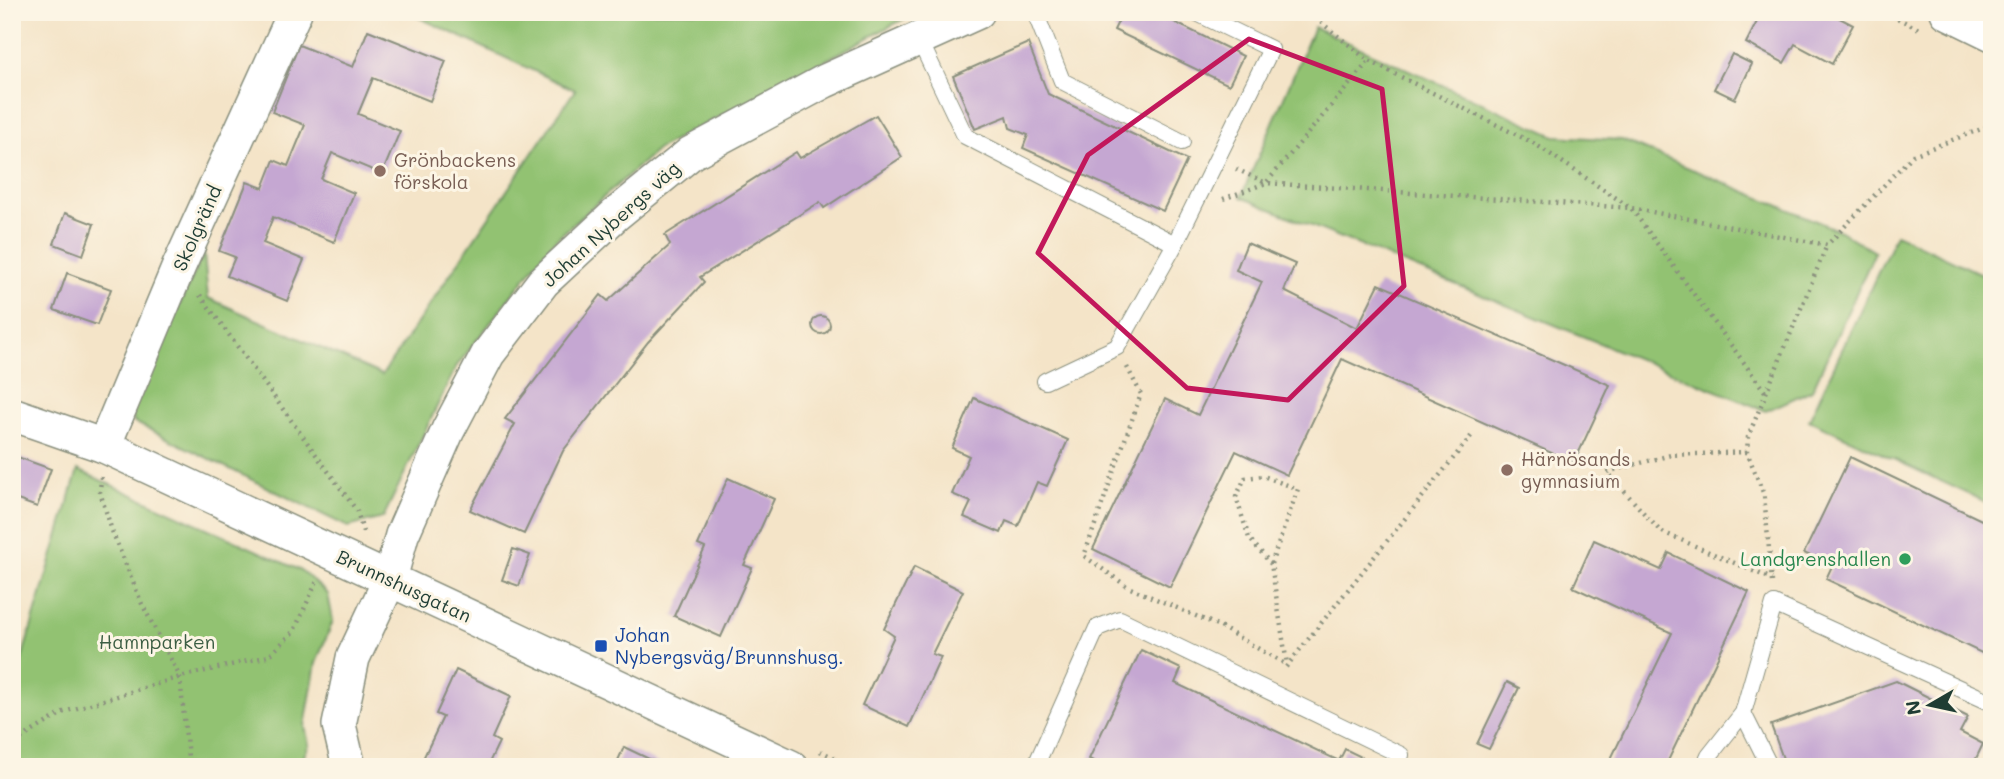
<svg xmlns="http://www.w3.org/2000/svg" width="2004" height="779" font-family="Mali,sans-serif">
<rect width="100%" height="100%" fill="#fcf5e5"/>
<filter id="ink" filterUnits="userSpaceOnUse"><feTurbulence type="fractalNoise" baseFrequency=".0143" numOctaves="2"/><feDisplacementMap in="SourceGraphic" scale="14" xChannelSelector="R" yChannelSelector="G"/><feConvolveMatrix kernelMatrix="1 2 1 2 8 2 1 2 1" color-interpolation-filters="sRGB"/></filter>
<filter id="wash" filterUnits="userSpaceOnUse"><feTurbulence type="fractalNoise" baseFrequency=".00686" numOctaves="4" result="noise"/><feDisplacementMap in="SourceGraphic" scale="28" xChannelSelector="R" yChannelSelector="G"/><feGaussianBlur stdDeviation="1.57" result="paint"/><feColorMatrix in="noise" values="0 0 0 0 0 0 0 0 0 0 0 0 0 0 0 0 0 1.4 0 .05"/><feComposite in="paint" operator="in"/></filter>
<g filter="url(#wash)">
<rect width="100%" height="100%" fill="#f4e4c8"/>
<g fill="#92c272" stroke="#588053" stroke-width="2">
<path d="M407,12H917L658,149L554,241L456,367L383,518L348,527L134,422L130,409L204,253L208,298L382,375L575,90Z"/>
<path d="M1314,27L1555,136L1622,140L1840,231L1875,252L1812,390L1766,411L1241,197Z"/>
<path d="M1896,234L1992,279V505L1809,420Z"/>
<path d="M78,470L302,571L328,594L333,621L316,663L305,726L309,745L299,767H12V692Z"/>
</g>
<g id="blocks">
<g fill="#c5a7d2">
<path d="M1123,12H1154L1243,56L1229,85L1114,30Z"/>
<path d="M1762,12H1828L1853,25L1832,64L1795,44L1784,63L1746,43Z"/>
<path d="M368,30L446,61L430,101L373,78L358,114L400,131L382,174L332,153L321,179L354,193L334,242L273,217L263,243L304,260L287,301L227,276L235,257L219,251L247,182L263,188L274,160L288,166L305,125L272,112L299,45L353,67Z"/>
<path d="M1028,43L1048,94L1187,160L1163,211L1023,148L1028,135L1010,128L1007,116L975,129L953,76Z"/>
<path d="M1732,54L1752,64L1735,99L1714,89Z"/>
<path d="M876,115L902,157L824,208L820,202L700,277L704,282L648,342L563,451L524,534L470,510L515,424L505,419L601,295L608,301L670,245L665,235L796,152L800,158Z"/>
<path d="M65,213L94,224L83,255L54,244Z"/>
<path d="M1247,243L1295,264L1284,291L1357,328L1379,284L1610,385L1574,463L1342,359L1287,475L1236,451L1170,587L1093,549L1165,399L1198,415L1262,282L1236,270Z"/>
<path d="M67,273L111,289L97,325L54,310Z"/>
<circle cx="821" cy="325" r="9"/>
<path d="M974,398L1068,440L1047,486L1037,482L1018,526L1006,521L1001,533L964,517L971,502L952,494L969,456L952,448Z"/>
<path d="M12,455L51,469L37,507L12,498Z"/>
<path d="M1850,457L1992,525V658L1826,579L1832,566L1804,553Z"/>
<path d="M728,478L774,499L744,565L752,568L721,637L674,616L705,548L698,545Z"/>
<path d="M1594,540L1661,570L1669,553L1749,592L1665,767H1607L1672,633L1573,587Z"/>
<path d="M513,549L530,555L519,586L502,580Z"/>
<path d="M914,567L963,591L932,654L941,657L909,727L862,705L894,636L884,629Z"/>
<path d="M1141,650L1181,669L1175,683L1339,761L1345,749L1382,767H1105L1089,759Z"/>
<path d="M456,670L511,696L492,738L499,742L487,767H419L443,717L436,714Z"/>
<path d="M1896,681L1968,717L1960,732L1983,744L1972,767H1786L1771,725Z"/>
<path d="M1507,682L1519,688L1489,749L1477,744Z"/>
<path d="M624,747L666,767H615Z"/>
</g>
</g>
</g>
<g filter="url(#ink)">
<use href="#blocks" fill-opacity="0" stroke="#8a907e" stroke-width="2"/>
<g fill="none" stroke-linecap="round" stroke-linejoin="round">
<defs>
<g id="lane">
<path d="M1035,12L1062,81L1182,142"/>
<path d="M919,39L965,136L1175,244L1117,347L1045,381"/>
<path d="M1175,244L1271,49L1195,12"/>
<path d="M1743,713L1770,767"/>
<path d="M1035,767L1097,628L1120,619L1401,755L1395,767"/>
<path d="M1704,767L1709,756L1743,713L1774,604L1992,703"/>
</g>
<g id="street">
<path d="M1947,12L1992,34"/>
<path d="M12,414L104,446L791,767"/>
<path d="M104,446L179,266L295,12"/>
<path d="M349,767L339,725L353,658L390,579L402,535L448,430L488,354L543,282L615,215L691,153L825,81L978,12"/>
</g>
</defs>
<use href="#lane" stroke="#8a907e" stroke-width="18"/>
<use href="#street" stroke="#8a907e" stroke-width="36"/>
<g stroke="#8a907e" stroke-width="4.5" stroke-dasharray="2 5" stroke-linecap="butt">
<path d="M1312,12L1313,16L1369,61L1535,144L1631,208L1827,245L1913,155L1992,125"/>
<path d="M1885,12L1919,29"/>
<path d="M1236,169L1266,183L1369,61"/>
<path d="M1223,199L1266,183L1631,208L1766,393"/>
<path d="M200,295L357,511L363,532"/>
<path d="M1127,367L1141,394L1084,556L1128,587L1217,625L1287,665"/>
<path d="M1747,452L1671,455L1607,472L1660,531L1772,579"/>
<path d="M101,477L100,492L112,531L142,604L180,677L189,767"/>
<path d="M1271,564L1249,538L1236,497L1245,478L1263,476L1298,489L1271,564L1287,664"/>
<path d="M1772,582L1764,495L1747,452L1748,437L1827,245"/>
<path d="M1286,667L1472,435"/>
<path d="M12,749L20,739L64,712L180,677L269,656L294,631L317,581"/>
<path d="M820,751L854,767"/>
</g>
<use href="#lane" stroke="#fff" stroke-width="16"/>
<use href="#street" stroke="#fff" stroke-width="33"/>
</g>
</g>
<path fill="none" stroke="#c2185b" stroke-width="5" stroke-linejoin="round" d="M1249,39L1382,89L1404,286L1288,400L1187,388L1038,253L1088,155Z"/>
<g fill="#8d6e63" stroke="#fcf5e5" stroke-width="2.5">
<circle cx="380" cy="171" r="7"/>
<circle cx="1507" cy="470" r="7"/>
</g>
<circle fill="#2e9e5b" stroke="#fcf5e5" stroke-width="2.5" cx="1905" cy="559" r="7"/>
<rect fill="#1a4fb4" stroke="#fcf5e5" stroke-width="2.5" x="594" y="639" width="14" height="14" rx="3.5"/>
<g text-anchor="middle" stroke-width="6" stroke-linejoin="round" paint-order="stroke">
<g font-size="19" fill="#785e54" stroke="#fcf5e5" text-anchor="start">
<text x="394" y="167">Grönbackens<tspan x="394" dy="22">förskola</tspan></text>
<text x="1521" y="466">Härnösands<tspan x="1521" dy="22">gymnasium</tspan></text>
</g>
<g font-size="19" fill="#1f3d34" stroke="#fcf5e5">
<text transform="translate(611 224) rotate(-42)" y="7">Johan Nybergs väg</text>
<text transform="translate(197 228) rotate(-66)" y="7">Skolgränd</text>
<text transform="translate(404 586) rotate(25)" y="7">Brunnshusgatan</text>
</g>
<g font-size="19" fill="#27864d" stroke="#fcf5e5" text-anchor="end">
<text x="1891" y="566">Landgrenshallen</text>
</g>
<g font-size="19" fill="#164399" stroke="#fcf5e5" text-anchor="start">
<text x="615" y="642">Johan<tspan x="615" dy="22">Nybergsväg/Brunnshusg.</tspan></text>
</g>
<g font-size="19" fill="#3c5e44" stroke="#fcf5e5">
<text x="157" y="649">Hamnparken</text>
</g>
</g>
<rect width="2004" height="779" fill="none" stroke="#fcf5e5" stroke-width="42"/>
<g transform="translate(1930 705) rotate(261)" stroke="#fcf5e5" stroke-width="5" paint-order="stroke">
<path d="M0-5L12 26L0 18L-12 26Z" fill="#1f3d34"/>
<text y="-10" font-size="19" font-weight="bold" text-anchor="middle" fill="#1f3d34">N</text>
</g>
</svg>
